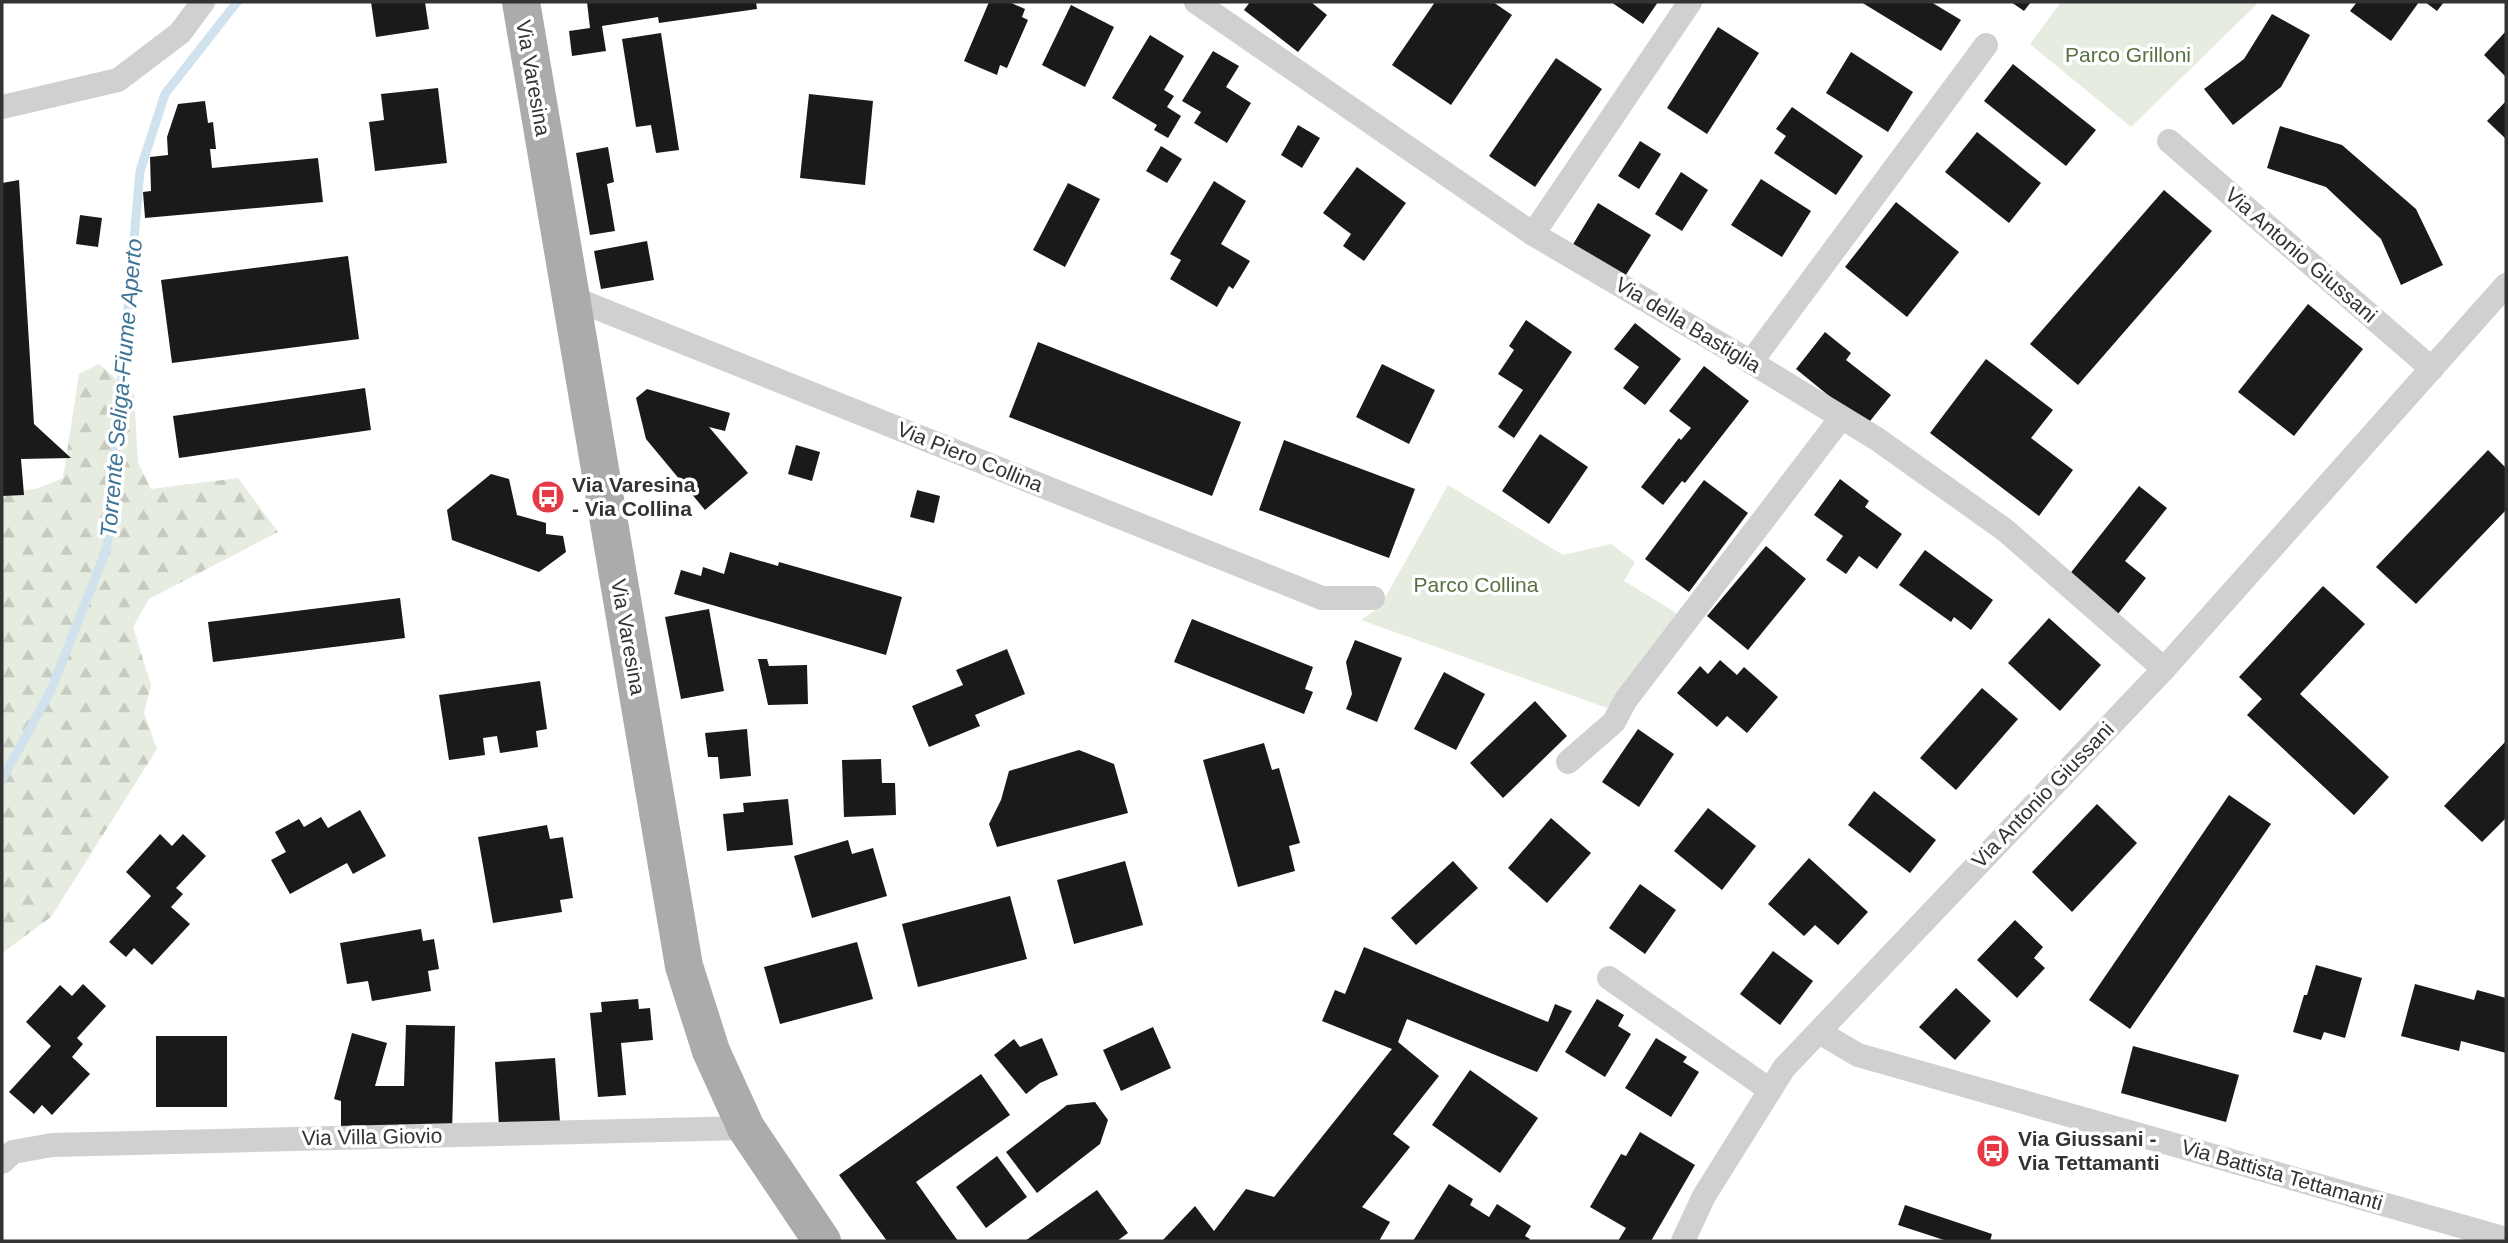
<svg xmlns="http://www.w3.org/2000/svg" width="2508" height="1243" font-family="Arial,sans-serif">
<defs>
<pattern id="forest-firs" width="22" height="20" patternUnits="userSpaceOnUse" patternTransform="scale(1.75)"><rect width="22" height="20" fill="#e6ecdf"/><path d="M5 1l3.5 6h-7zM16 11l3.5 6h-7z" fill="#c6cbc0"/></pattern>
</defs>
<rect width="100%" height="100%" fill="#fff"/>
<path fill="url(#forest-firs)" d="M99,364L134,395L138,463L151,489L238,478L278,532L149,599L133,627L151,685L144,713L157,749L51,917L2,953V493L36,489L63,478L79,374Z"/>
<g fill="#e6ecdf">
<path d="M2061,2H2259L2131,127L2030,44Z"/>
<path d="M1448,485L1563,555L1611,544L1635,562L1624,581L1678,614L1620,695L1607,708L1361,620L1380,607Z"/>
</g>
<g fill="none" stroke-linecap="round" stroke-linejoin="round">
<path stroke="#cfe2ee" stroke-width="9" d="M2,780L51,690L107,548L140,171L165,94L237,2"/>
</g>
<g fill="#1a1a1a">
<path d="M371,2H425L429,29L376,37Z"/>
<path d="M587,2H756L757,9L659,23L658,17L602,26L606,51L572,56L569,31L590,28Z"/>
<path d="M989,2H1009L1025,9L1022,17L1028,20L1007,68L1000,65L997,75L964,61Z"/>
<path d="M1250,2H1311L1327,15L1298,52L1244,10Z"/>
<path d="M1435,2H1493L1512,15L1451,105L1392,65Z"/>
<path d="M1611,2H1658L1643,24Z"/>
<path d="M1861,2H1931L1961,20L1941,51Z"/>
<path d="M2011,2H2031L2024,11Z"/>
<path d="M2357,2H2419L2391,41L2350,11Z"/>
<path d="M2425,2H2444L2437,11Z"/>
<path d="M1071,5L1114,27L1085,87L1042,65Z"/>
<path d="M2272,14L2310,35L2281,87L2233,125L2204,89L2244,59Z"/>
<path d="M1718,27L1759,53L1707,134L1667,108Z"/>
<path d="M2506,31V77L2484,55Z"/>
<path d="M661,33L679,150L656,153L651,125L636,127L622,39Z"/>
<path d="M1150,35L1184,56L1164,90L1174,96L1167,107L1181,116L1168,138L1154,130L1157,125L1112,98Z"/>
<path d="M1213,51L1239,66L1226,87L1251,103L1227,143L1194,123L1201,112L1182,101Z"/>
<path d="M1851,52L1913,92L1888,132L1826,93Z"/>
<path d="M1556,58L1602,89L1535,187L1489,156Z"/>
<path d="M2013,64L2096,130L2066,166L1984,101Z"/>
<path d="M438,88L447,163L375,171L369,122L384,120L381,94Z"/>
<path d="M809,94L873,101L865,185L800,178Z"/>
<path d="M205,101L208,123L213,122L216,149H210L212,168L318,158L323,202L145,218L143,192L151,191L150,157L168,155L167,137L178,104Z"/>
<path d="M2506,101V139L2487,121Z"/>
<path d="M1792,107L1863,156L1836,195L1774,153L1786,136L1776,129Z"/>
<path d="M1298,125L1320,138L1302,168L1281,155Z"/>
<path d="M2280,126L2342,145L2416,209L2443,265L2401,285L2381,239L2326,187L2267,168Z"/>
<path d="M1977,132L2041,183L2009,223L1945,172Z"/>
<path d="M1640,141L1661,154L1639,189L1618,176Z"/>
<path d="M1161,146L1182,159L1167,183L1146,171Z"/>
<path d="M608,147L614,182L607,184L615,231L590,235L576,153Z"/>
<path d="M1357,167L1406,203L1364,261L1343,246L1351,234L1323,213Z"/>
<path d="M1681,172L1708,190L1682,231L1655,214Z"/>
<path d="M1761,179L1811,211L1782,257L1731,225Z"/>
<path d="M19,180L34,424L71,458L21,459L24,495L2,496V183Z"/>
<path d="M1214,181L1246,201L1221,244L1250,261L1233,289L1229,286L1217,307L1170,279L1181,260L1170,254Z"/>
<path d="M1068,183L1100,199L1065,267L1033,250Z"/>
<path d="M2164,190L2212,231L2078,385L2030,344Z"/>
<path d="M1896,202L1959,252L1907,317L1845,267Z"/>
<path d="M1598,203L1651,235L1624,278L1572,246Z"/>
<path d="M80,215L102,218L98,247L76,244Z"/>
<path d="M647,241L654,280L601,289L594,251Z"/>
<path d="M348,256L359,339L172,363L161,280Z"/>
<path d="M2308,304L2363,349L2294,436L2238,392Z"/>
<path d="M1526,320L1572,352L1514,438L1498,427L1523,390L1498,374L1514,350L1509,346Z"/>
<path d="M1635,323L1681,359L1645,405L1623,388L1639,367L1614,349Z"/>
<path d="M1825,332L1851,353L1846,360L1891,395L1866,426L1796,369Z"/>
<path d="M1038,342L1241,422L1212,496L1009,417Z"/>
<path d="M1986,359L2053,410L2031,438L2073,470L2039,516L1930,433Z"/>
<path d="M1382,364L1435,390L1409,444L1356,417Z"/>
<path d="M1704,366L1749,401L1685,483L1682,481L1663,505L1641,487L1679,438L1681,440L1691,428L1669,411Z"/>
<path d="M365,388L371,430L179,458L173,416Z"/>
<path d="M647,389L730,413L725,431L709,427L748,473L705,510L646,439L636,398Z"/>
<path d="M1540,434L1588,467L1549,524L1502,491Z"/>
<path d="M1284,440L1415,489L1389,558L1259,510Z"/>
<path d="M796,445L820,452L812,481L788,474Z"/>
<path d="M2488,450L2506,468V510L2416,604L2376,567Z"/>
<path d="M491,474L509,479L517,515L546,523V534L563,536L566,552L539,572L452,540L447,510Z"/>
<path d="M1840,479L1869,501L1865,507L1902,534L1877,569L1859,556L1846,574L1826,560L1843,536L1814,515Z"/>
<path d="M1704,480L1748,513L1689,592L1645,559Z"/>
<path d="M2139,486L2167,508L2125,561L2146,578L2118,614L2069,575Z"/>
<path d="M917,490L940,496L934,523L910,517Z"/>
<path d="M1766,546L1806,579L1748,650L1707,616Z"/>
<path d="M1925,550L1993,600L1971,630L1954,617L1951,622L1899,585Z"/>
<path d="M730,552L778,566L779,562L902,597L886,655L674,594L681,570L701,576L703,567L724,574Z"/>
<path d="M2323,586L2365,624L2300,694L2389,777L2354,815L2247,715L2262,699L2239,677Z"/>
<path d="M400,598L405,638L213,662L208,622Z"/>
<path d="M709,609L724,691L681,699L665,617Z"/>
<path d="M2049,618L2101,665L2060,711L2008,663Z"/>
<path d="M1192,619L1313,667L1305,689L1313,692L1304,714L1174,662Z"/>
<path d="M1355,640L1402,658L1377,722L1346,709L1352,694L1346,662Z"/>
<path d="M1007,649L1025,694L975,715L980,726L929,747L912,706L963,685L956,670Z"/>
<path d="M758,659H767L769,666L807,665L808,704L768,705Z"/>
<path d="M1720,660L1737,675L1744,667L1778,697L1747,733L1727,716L1717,727L1677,693L1700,666L1708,674Z"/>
<path d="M1444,672L1485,694L1456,750L1414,729Z"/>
<path d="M540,681L547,729L536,731L538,747L500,753L497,736L483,738L485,755L449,760L439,695Z"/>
<path d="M1982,688L2018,719L1956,790L1920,758Z"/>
<path d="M1535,701L1567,736L1503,798L1470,763Z"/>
<path d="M747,729L751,776L720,779L718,757H708L705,733Z"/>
<path d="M1638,729L1674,754L1639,807L1602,782Z"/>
<path d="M2506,741V818L2482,842L2444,806Z"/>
<path d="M1264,743L1272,770L1279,768L1300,843L1289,846L1295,871L1238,887L1203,760Z"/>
<path d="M1079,750L1114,764L1128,813L997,847L989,824L1001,800L1009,771Z"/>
<path d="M881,759L882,783H895L896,815L844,817L842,760Z"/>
<path d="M1874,791L1936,840L1910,873L1848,825Z"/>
<path d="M2229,795L2271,824L2130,1029L2089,1000Z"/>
<path d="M788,799L793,845L727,851L723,814L744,812L743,803Z"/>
<path d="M2097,804L2137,843L2072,912L2032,872Z"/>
<path d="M1708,808L1756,846L1722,890L1674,851Z"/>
<path d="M360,810L386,856L353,874L347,863L290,894L271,860L286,852L275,832L299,819L304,827L321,817L328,828Z"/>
<path d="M1551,818L1591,853L1547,903L1508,868Z"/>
<path d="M547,825L550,839L563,837L573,898L560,900L562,912L493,923L478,837Z"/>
<path d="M160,834L172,846L183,834L206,856L176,888L183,894L171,907L190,924L152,965L134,948L126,957L109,942L151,896L126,872Z"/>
<path d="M848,840L852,854L873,848L887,896L812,918L794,856Z"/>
<path d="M1809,858L1868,912L1838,945L1815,925L1804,936L1768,904Z"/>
<path d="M1125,861L1143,925L1074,944L1057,880Z"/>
<path d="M1453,861L1478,888L1416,945L1391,918Z"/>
<path d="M1640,884L1676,910L1645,954L1609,928Z"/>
<path d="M1010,896L1027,959L918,987L902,924Z"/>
<path d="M2015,920L2043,947L2034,958L2045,968L2017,998L1977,960Z"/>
<path d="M421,929L423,941L434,939L439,969L428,971L431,991L372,1001L368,981L347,984L340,943Z"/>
<path d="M857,942L873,999L780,1024L764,967Z"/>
<path d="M1364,947L1548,1022L1555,1004L1572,1011L1537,1072L1407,1019L1398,1042L1439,1076L1393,1134L1410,1147L1362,1207L1390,1222L1379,1241H1162L1195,1206L1214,1231L1246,1189L1274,1197L1392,1049L1322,1021L1335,990L1345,994Z"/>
<path d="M1773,951L1813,981L1780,1025L1740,994Z"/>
<path d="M2316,965L2362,978L2345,1038L2324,1032L2321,1040L2293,1032L2304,995H2307Z"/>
<path d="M83,984L106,1006L77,1038L83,1044L72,1057L90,1074L52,1115L42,1105L34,1114L9,1092L51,1046L26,1022L60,985L72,996Z"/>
<path d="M2415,984L2474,1000L2477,990L2506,998V1053L2461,1041L2459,1051L2401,1036Z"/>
<path d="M1956,988L1991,1021L1955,1060L1919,1027Z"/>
<path d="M638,999L639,1009L650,1008L653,1040L621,1043L626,1095L598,1097L590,1013L602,1012L601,1002Z"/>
<path d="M1597,999L1624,1015L1618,1026L1631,1034L1605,1077L1565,1052Z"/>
<path d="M406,1025L455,1026L452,1133L341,1129V1101L334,1099L352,1033L387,1043L375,1086H404Z"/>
<path d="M1153,1027L1171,1068L1121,1091L1103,1050Z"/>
<rect x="156" y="1036" width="71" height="71"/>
<path d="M1042,1038L1058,1075L1040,1083L1026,1094L994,1055L1014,1039L1020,1047Z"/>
<path d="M1656,1038L1687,1057L1683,1062L1699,1072L1671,1117L1625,1088Z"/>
<path d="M2133,1046L2239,1075L2226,1122L2121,1093Z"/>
<path d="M555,1058L560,1122L499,1126L495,1062Z"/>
<path d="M1470,1070L1538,1118L1500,1173L1432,1125Z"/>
<path d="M981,1074L1010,1115L916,1182L958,1241H887L839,1175Z"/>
<path d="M1095,1102L1108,1120L1100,1144L1037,1193L1006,1152L1067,1105Z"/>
<path d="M1640,1132L1695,1165L1651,1241H1618L1626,1228L1590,1207L1621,1154L1626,1156Z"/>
<path d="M997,1156L1027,1197L986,1228L956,1187Z"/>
<path d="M1449,1184L1473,1199L1470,1205L1489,1217L1497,1204L1531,1226L1525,1236L1530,1239L1528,1241H1413Z"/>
<path d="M1097,1190L1128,1233L1117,1241H1025Z"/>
<path d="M1905,1205L1992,1234L1990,1241H1947L1898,1225Z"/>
</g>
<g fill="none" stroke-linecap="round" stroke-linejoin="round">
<g stroke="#d0d0d0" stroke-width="24">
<path d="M1196,2L1533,234L1751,362L1877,439L2005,530L2164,669"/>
<path d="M2,107L118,80L180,33L203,2"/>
<path d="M2169,141L2432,369"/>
<path d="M1533,234L1690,2"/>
<path d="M570,297L1322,598H1373"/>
<path d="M1751,362L1986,45"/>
<path d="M1568,762L1614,722L1625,701L1841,418"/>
<path d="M1609,978L1770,1090"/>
<path d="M1819,1032L1858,1055L2506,1239"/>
<path d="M2,1162L13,1152L52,1145L746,1128"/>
<path d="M1683,1241L1704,1196L1784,1068L2164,669L2506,285"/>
</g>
<path stroke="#ababab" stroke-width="38" d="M521,2L684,966L711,1051L746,1128L822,1241"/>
</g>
<defs>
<symbol id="bus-disc" viewBox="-11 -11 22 22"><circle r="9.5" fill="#e63946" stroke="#fff"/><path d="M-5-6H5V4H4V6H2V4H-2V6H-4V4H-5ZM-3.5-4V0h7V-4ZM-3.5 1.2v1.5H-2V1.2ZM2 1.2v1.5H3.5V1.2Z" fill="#fff"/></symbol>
</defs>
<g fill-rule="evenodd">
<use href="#bus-disc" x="529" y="478" width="38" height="38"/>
<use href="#bus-disc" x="1974" y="1132" width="38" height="38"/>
</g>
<g text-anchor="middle" stroke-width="7" stroke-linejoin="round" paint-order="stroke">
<g font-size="21" fill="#56703f" stroke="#fff">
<text x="2128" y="62">Parco Grilloni</text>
<text x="1476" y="592">Parco Collina</text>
</g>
<g font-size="21" fill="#333" stroke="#fff">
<text transform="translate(533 78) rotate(80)" y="7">Via Varesina</text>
<text transform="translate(2301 255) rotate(41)" y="7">Via Antonio Giussani</text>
<text transform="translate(1688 325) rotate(31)" y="7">Via della Bastiglia</text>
<text transform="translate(970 457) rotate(22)" y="7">Via Piero Collina</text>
<text transform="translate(628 637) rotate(80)" y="7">Via Varesina</text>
<text transform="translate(2043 795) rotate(-46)" y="7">Via Antonio Giussani</text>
<text transform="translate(372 1137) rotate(-1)" y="7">Via Villa Giovio</text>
<text transform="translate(2282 1175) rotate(16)" y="7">Via Battista Tettamanti</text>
</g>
<g font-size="21" font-weight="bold" fill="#333" stroke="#fff" text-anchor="start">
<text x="572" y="492">Via Varesina<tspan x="572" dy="24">- Via Collina</tspan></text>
<text x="2018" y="1146">Via Giussani -<tspan x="2018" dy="24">Via Tettamanti</tspan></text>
</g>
<g font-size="23" font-style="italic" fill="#3f7597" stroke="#fff">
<text transform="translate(121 388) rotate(-85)" y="8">Torrente Seliga-Fiume Aperto</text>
</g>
</g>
<rect width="2508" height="1243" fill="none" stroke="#333333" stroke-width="7"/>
</svg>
